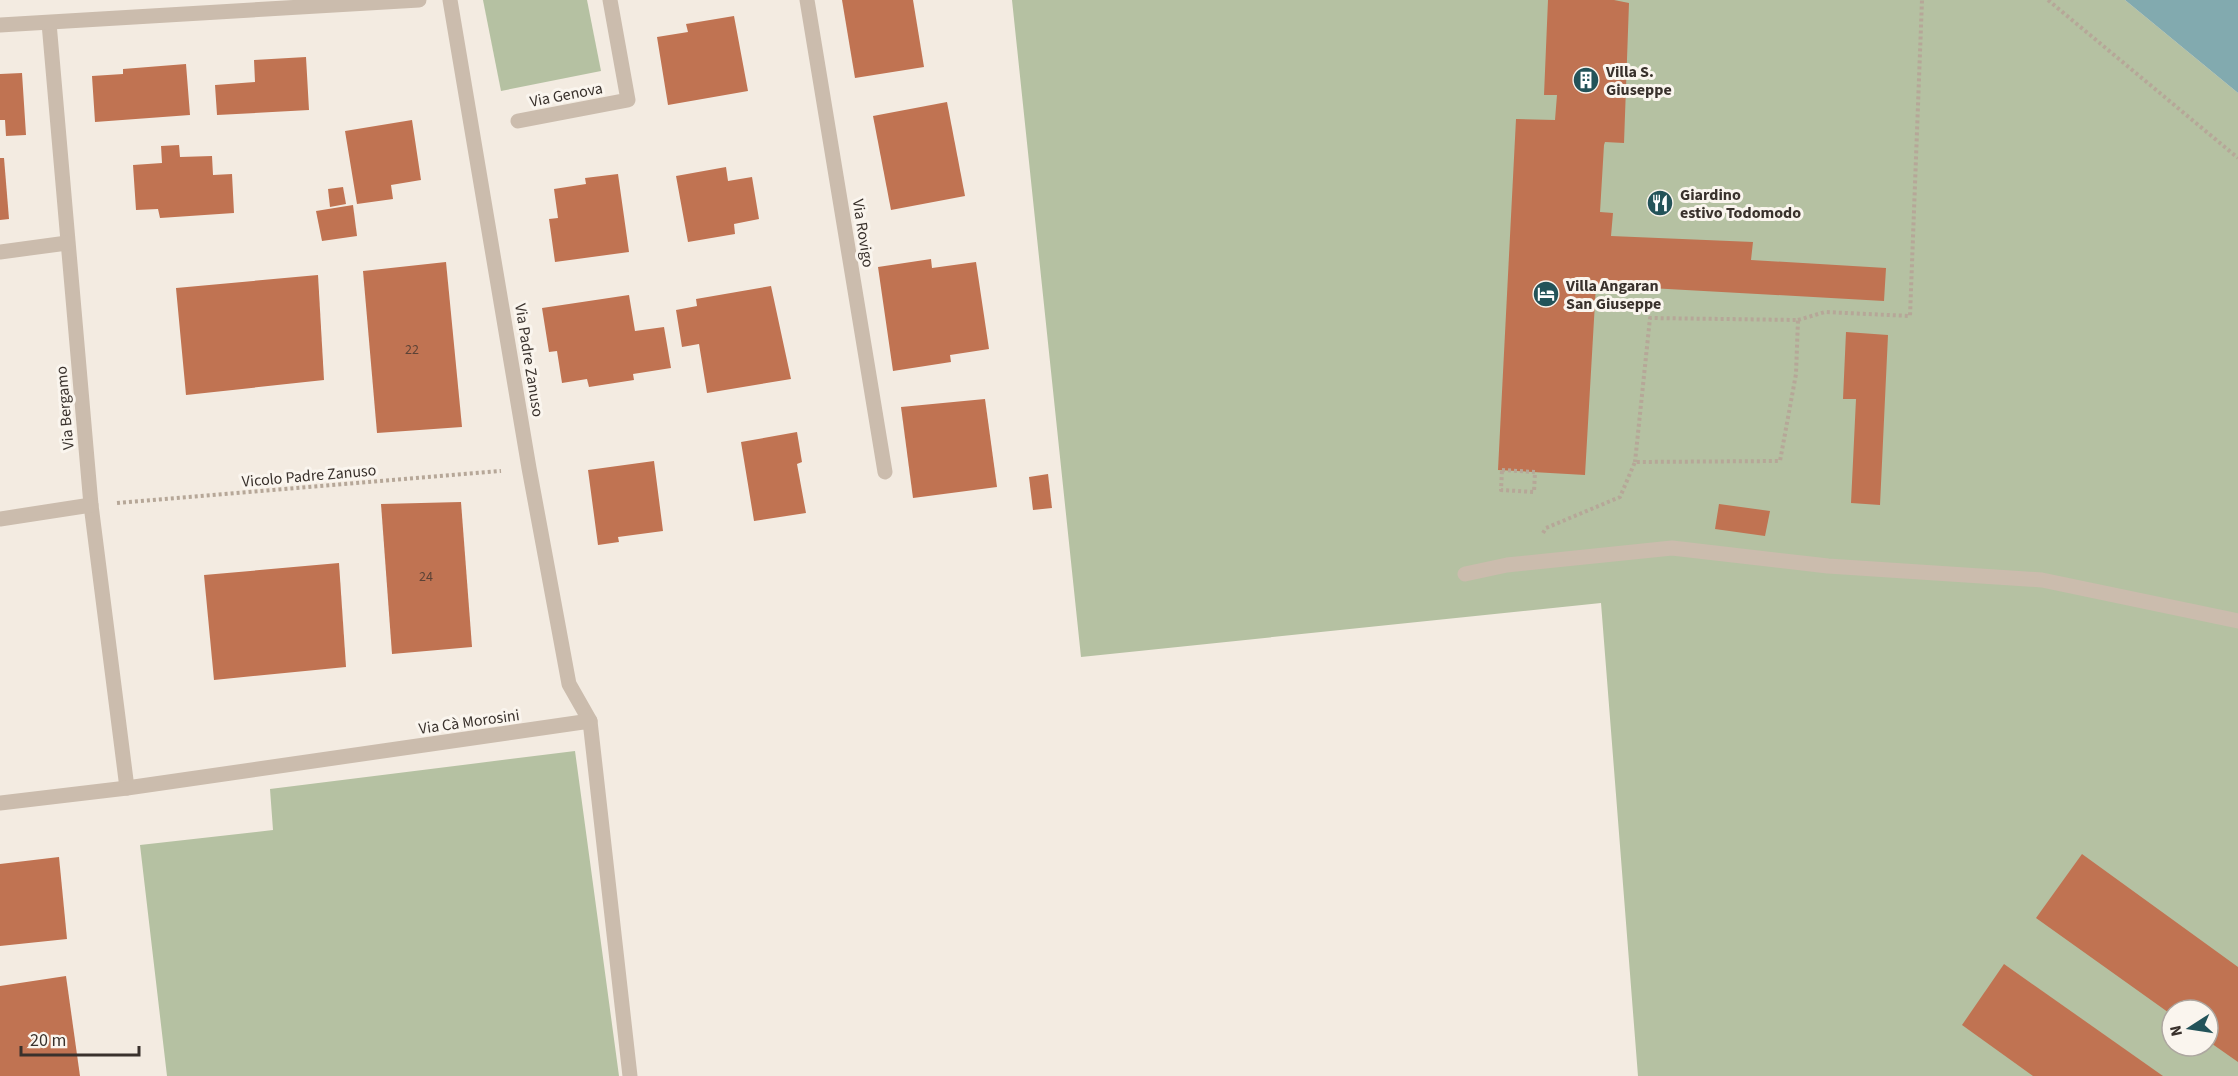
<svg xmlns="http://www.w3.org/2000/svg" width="2238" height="1076" font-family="'Source Sans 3',sans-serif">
<rect width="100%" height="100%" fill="#f3ebe1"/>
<g fill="#b5c1a2" fill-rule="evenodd">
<path d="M483,0H587L601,71L501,91Z"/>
<path d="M1012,0H2125L2238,93V1076H1638L1601,603L1081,657ZM2172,1010H2208V1046H2172Z"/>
<path d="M575,751L619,1076H167L140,845L273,830L270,789Z"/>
</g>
<path fill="#82aaaf" d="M2125,0H2238V93Z"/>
<g fill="#c07352">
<path d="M842,0H913L924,67L855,78Z"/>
<path d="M1548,0H1614L1629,3L1624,143L1605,142L1604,145L1600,212L1613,213L1611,236L1753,242L1751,260L1886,268L1884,301L1596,285L1585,475L1498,470L1516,119L1555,120L1557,95H1544Z"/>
<path d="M734,16L748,91L668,105L657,37L688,32L686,24Z"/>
<path d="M306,57L309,110L217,115L215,85L255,82L254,60Z"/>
<path d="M186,64L190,115L95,122L92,76L123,74V69Z"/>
<path d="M22,73L26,135L6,136L5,120H0V74Z"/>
<path d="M947,102L965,196L891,210L873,116Z"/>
<path d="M412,120L421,180L391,185L393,199L357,204L345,131Z"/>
<path d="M179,145L180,157L212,156L213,175L232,174L234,213L160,218L158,209L136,210L133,165L162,163L161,146Z"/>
<path d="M0,158H4L9,219L0,220Z"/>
<path d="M726,167L728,181L752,177L759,219L734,224L735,234L688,242L676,176Z"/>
<path d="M618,174L629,252L555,262L549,219L558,218L554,189L586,184L585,178Z"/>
<path d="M343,187L346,204L330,207L328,189Z"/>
<path d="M353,205L357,236L322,241L316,211Z"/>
<path d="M931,259L932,268L976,262L989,349L950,355L951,362L893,371L878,267Z"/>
<path d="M446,262L462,427L377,433L363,271Z"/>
<path d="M318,275L324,380L186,395L176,288Z"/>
<path d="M771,286L791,379L707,393L699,344L682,347L676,310L697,306L696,299Z"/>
<path d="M629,295L635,331L664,327L671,368L633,374L634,380L589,387L587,379L562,383L557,351L549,352L542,308Z"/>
<path d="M1846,332L1888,335L1880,505L1851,503L1856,399H1843Z"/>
<path d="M985,399L997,487L913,498L901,407Z"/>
<path d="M797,432L802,462L797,464L806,513L754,521L741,442Z"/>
<path d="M654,461L663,531L618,537L619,542L598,545L588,470Z"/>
<path d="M1048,474L1052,508L1033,510L1029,477Z"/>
<path d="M461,502L472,647L392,654L381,504Z"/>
<path d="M1719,504L1770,511L1765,536L1715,529Z"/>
<path d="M339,563L346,667L214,680L204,575Z"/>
<path d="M2082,854L2238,967V1062L2208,1041V1010H2172V1015L2036,918Z"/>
<path d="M59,857L67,939L0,946V864Z"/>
<path d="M2004,964L2163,1076H2033L1962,1025Z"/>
<path d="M66,976L80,1076H0V986Z"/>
</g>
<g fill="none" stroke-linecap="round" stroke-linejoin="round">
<g stroke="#b6a798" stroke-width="4" stroke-dasharray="3 3" stroke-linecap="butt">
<path d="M2048,0L2238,158"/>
<path d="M1798,320L1825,312L1910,316L1922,0"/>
<path d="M1502,470L1535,472L1534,492L1501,490Z"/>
<path d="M117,503L501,471"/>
<path d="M1543,533L1546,528L1620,497L1635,462L1780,461L1796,374L1798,320L1650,318L1635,462"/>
</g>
<path stroke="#cbbcad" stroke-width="15" d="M1465,574L1507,565L1672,548L1828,566L2042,580L2238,621"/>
<g stroke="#cbbcad" stroke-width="15">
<path d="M450,0L529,468L569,684L590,721"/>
<path d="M807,0L885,472"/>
<path d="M49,23L91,505L127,788"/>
<path d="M0,25L419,0"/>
<path d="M518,121L628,100L610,0"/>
<path d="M0,252L67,243"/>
<path d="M0,519L91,505"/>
<path d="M0,803L127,788L590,721L630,1076"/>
</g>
</g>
<defs>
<symbol id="building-disc" viewBox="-11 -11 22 22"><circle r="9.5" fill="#235359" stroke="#faf5ee"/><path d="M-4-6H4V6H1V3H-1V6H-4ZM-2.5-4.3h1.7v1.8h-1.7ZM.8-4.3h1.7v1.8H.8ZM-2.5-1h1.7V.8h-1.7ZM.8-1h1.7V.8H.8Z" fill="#fff"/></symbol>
<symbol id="restaurant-disc" viewBox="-11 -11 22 22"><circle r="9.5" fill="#235359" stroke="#faf5ee"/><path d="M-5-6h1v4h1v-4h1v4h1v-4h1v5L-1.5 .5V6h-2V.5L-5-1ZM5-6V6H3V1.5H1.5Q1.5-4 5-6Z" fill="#fff"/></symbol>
<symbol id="hotel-disc" viewBox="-11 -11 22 22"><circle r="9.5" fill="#235359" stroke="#faf5ee"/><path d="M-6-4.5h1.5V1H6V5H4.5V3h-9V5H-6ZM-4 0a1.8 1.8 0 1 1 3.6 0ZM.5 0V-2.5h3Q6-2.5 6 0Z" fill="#fff"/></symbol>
</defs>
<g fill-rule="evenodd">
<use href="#building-disc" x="1571" y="65" width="30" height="30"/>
<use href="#restaurant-disc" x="1645" y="188" width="30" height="30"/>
<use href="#hotel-disc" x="1531" y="279" width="30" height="30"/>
</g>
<g text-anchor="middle" stroke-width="6" stroke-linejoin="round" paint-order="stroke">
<g font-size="14" fill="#5b4236">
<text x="412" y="354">22</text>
<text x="426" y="581">24</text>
</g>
<g font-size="16" font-weight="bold" fill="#39312c" stroke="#faf5ee" text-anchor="start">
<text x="1606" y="77">Villa S.<tspan x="1606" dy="18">Giuseppe</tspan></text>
<text x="1680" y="200">Giardino<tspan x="1680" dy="18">estivo Todomodo</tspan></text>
<text x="1566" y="291">Villa Angaran<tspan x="1566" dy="18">San Giuseppe</tspan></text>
</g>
<g font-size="16" fill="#39312c" stroke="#faf5ee">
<text transform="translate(566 94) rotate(-11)" y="6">Via Genova</text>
<text transform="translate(864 233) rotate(81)" y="6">Via Rovigo</text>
<text transform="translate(530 360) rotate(81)" y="6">Via Padre Zanuso</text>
<text transform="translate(64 408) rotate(-95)" y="6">Via Bergamo</text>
<text transform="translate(309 475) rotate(-5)" y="6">Vicolo Padre Zanuso</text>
<text transform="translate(469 721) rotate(-8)" y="6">Via Cà Morosini</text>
</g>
</g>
<g transform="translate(2190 1028) rotate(258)"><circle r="28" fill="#faf5ee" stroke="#ada7a0" stroke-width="1.5"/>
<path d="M0-4.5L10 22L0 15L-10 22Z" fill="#235359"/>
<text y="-9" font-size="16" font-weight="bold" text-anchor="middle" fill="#39312c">N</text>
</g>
<path d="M21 1046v9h118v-9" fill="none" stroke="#39312c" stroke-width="3"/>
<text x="30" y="1046" font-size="18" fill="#39312c" stroke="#faf5ee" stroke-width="4.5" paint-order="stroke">20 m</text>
</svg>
